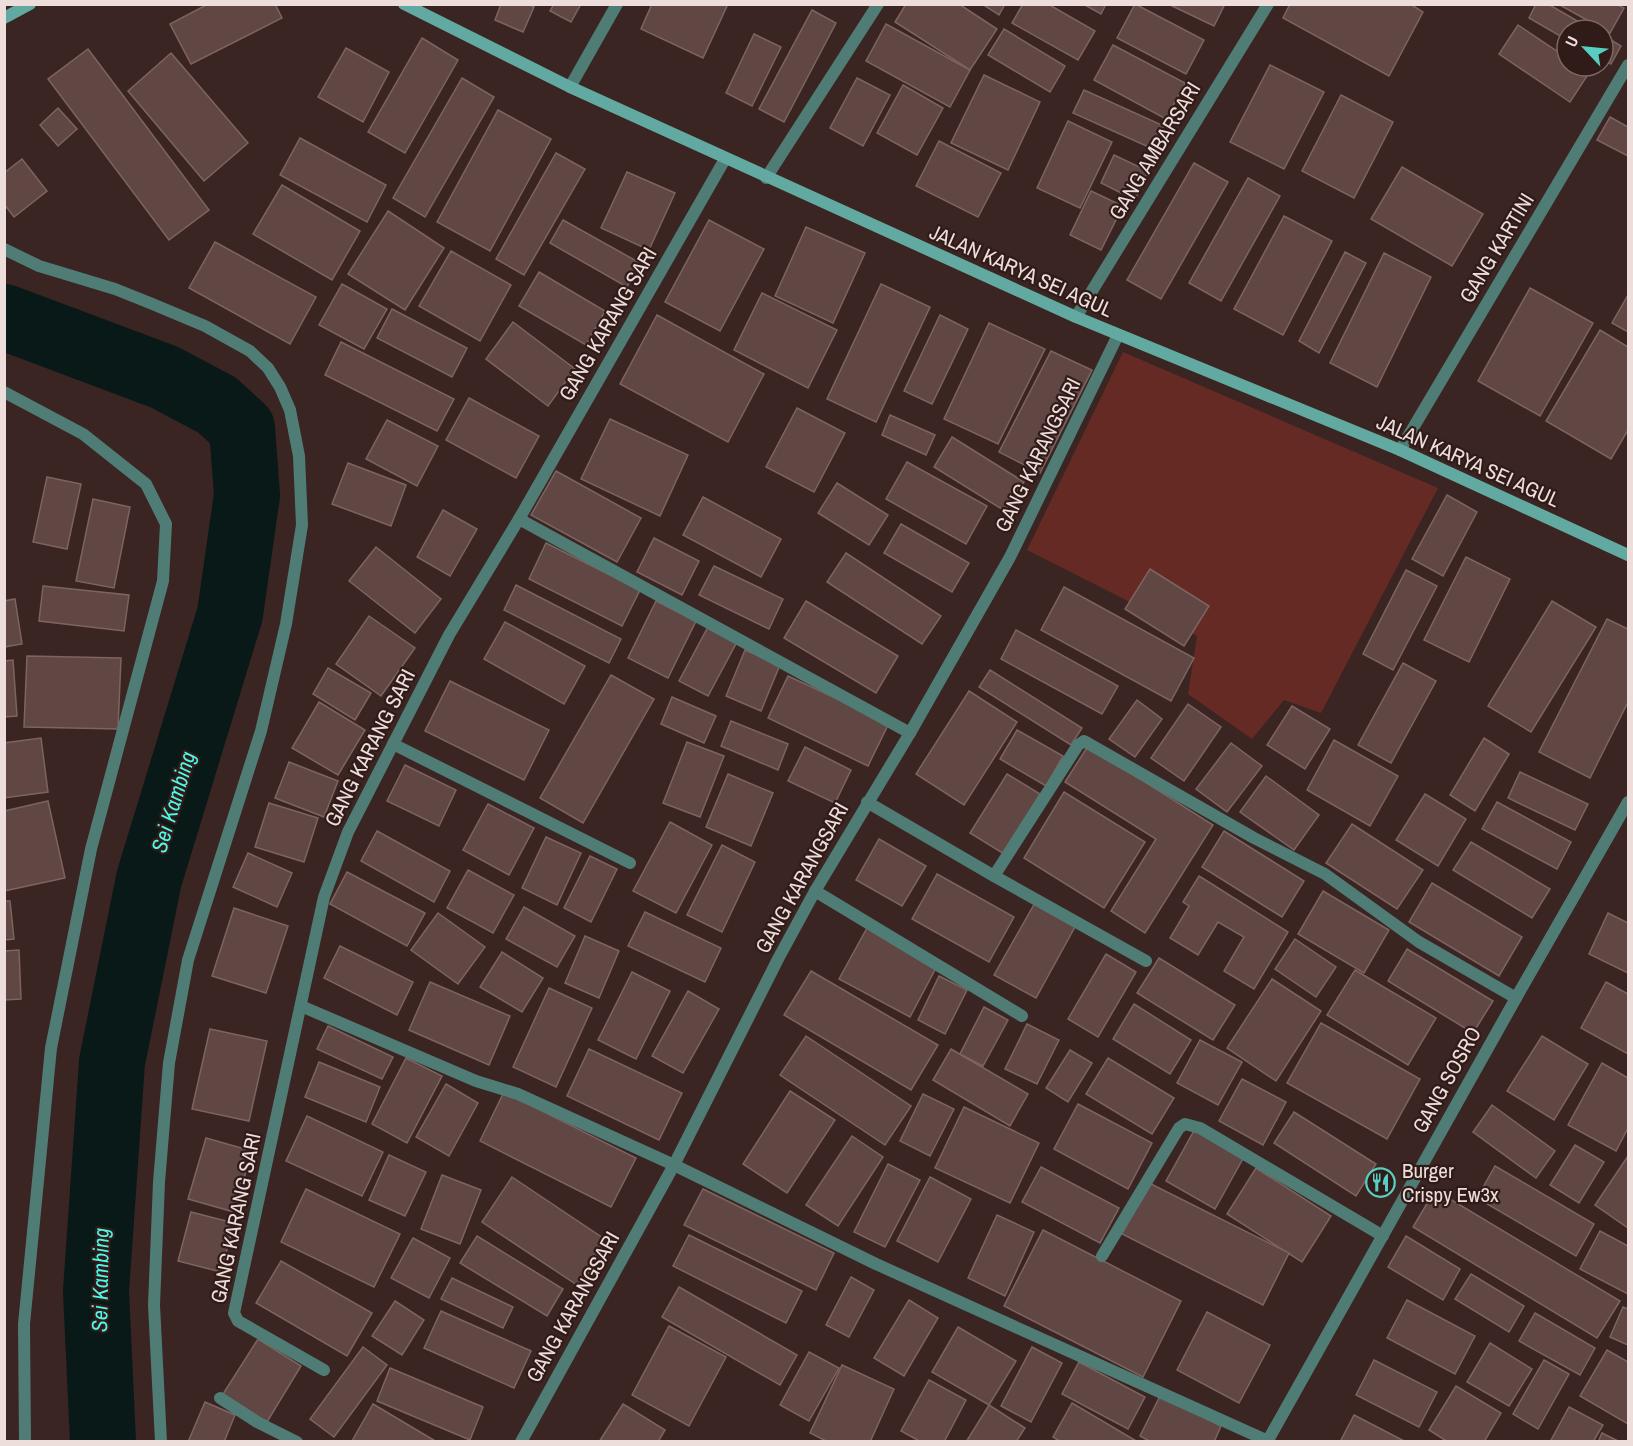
<svg xmlns="http://www.w3.org/2000/svg" width="1633" height="1446" font-family="'Archivo Narrow',sans-serif">
<rect width="100%" height="100%" fill="#3a2522"/>
<path fill="#662a24" d="M1123,352L1438,488L1321,713L1284,700L1252,739L1188,694L1197,636L1027,550Z"/>
<g fill="none" stroke-linecap="round" stroke-linejoin="round">
<path stroke="#091917" stroke-width="66" d="M4,317L164,377L217,405L242,428L247,495L230,614L149,879L112,1062L96,1291L103,1442"/>
</g>
<g fill="#604744" stroke="#7e6460" stroke-width="1.5">
<path d="M208,4H275L282,18L191,64L170,24Z"/>
<path d="M501,4H527L534,7L523,32L495,20Z"/>
<path d="M554,4H581L571,22L550,11Z"/>
<path d="M652,4H723L727,6L703,58L641,29Z"/>
<path d="M906,4H959L997,29L970,70L895,22Z"/>
<path d="M982,4H1005L999,15Z"/>
<path d="M1023,4H1048L1095,31L1078,60L1012,23Z"/>
<path d="M1083,4H1106L1101,14Z"/>
<path d="M1135,4L1204,40L1186,74L1117,38Z"/>
<path d="M1168,4H1225L1214,26Z"/>
<path d="M1290,4H1410L1423,12L1389,76L1283,18Z"/>
<path d="M1536,4H1548L1593,30H1567V40L1529,18Z"/>
<path d="M1558,4H1616L1624,8L1610,33Z"/>
<path d="M812,10L836,23L784,122L759,109Z"/>
<path d="M886,24L970,70L950,107L866,61Z"/>
<path d="M1518,25L1567,58V66H1579L1589,73L1570,102L1499,54Z"/>
<path d="M1004,29L1065,66L1050,92L988,55Z"/>
<path d="M754,34L781,47L752,106L726,93Z"/>
<path d="M1603,35L1621,46L1611,64L1603,60Z"/>
<path d="M422,38L458,60L405,153L368,132Z"/>
<path d="M1113,45L1185,83L1166,119L1094,80Z"/>
<path d="M346,48L389,72L363,122L318,97Z"/>
<path d="M88,49L209,210L169,240L48,79Z"/>
<path d="M171,53L248,143L204,181L128,91Z"/>
<path d="M1270,65L1324,92L1284,169L1230,142Z"/>
<path d="M984,75L1040,102L1008,170L951,143Z"/>
<path d="M462,78L494,97L425,217L393,198Z"/>
<path d="M857,78L890,95L863,146L830,128Z"/>
<path d="M903,85L943,108L917,155L877,133Z"/>
<path d="M1084,90L1164,126L1153,149L1073,113Z"/>
<path d="M1341,95L1393,122L1354,198L1302,171Z"/>
<path d="M58,108L77,129L58,146L40,125Z"/>
<path d="M498,110L551,139L490,251L437,222Z"/>
<path d="M1610,117L1628,127V156L1597,140Z"/>
<path d="M1068,121L1112,142L1080,208L1037,188Z"/>
<path d="M300,138L386,185L367,222L280,175Z"/>
<path d="M939,141L1001,173L978,217L916,186Z"/>
<path d="M556,153L585,169L524,275L496,259Z"/>
<path d="M1114,155L1148,171L1135,200L1101,183Z"/>
<path d="M22,159L47,191L14,217L4,204V173Z"/>
<path d="M1194,163L1228,182L1161,299L1127,280Z"/>
<path d="M1402,167L1483,214L1452,266L1371,219Z"/>
<path d="M627,172L675,193L649,250L601,228Z"/>
<path d="M1248,178L1280,196L1221,301L1189,283Z"/>
<path d="M282,185L360,231L332,280L253,234Z"/>
<path d="M1091,191L1123,206L1101,250L1070,235Z"/>
<path d="M388,211L444,248L405,310L348,274Z"/>
<path d="M1284,216L1332,241L1283,335L1234,309Z"/>
<path d="M563,220L640,263L627,287L550,243Z"/>
<path d="M709,220L764,249L720,331L665,302Z"/>
<path d="M806,227L865,253L833,323L775,296Z"/>
<path d="M215,242L316,297L290,344L189,288Z"/>
<path d="M451,251L511,285L480,341L419,306Z"/>
<path d="M1345,252L1366,263L1319,353L1299,341Z"/>
<path d="M1384,253L1431,277L1377,387L1330,363Z"/>
<path d="M539,272L605,311L586,345L519,306Z"/>
<path d="M342,284L387,309L364,349L319,325Z"/>
<path d="M881,284L930,307L876,422L827,399Z"/>
<path d="M1530,288L1593,323L1540,416L1478,381Z"/>
<path d="M762,293L837,330L808,388L734,350Z"/>
<path d="M1628,295V332L1612,323Z"/>
<path d="M392,309L467,348L452,377L377,338Z"/>
<path d="M657,315L764,374L728,442L620,384Z"/>
<path d="M940,315L968,329L932,404L904,391Z"/>
<path d="M513,322L575,369L548,406L486,359Z"/>
<path d="M989,323L1045,349L998,444L944,419Z"/>
<path d="M1600,330L1628,347V430L1611,459L1546,421Z"/>
<path d="M341,342L454,399L437,431L325,375Z"/>
<path d="M1051,351L1092,370L1040,473L999,452Z"/>
<path d="M469,398L539,436L516,478L446,440Z"/>
<path d="M797,408L845,433L814,492L766,467Z"/>
<path d="M890,415L935,435L926,455L882,435Z"/>
<path d="M610,419L688,455L660,516L581,479Z"/>
<path d="M387,420L438,446L417,486L366,459Z"/>
<path d="M952,437L1024,482L1005,511L934,467Z"/>
<path d="M907,462L987,506L966,544L886,499Z"/>
<path d="M348,463L406,485L391,526L332,504Z"/>
<path d="M556,471L641,518L617,562L531,515Z"/>
<path d="M47,477L81,484L67,549L33,542Z"/>
<path d="M837,483L888,515L869,545L818,513Z"/>
<path d="M1447,495L1477,512L1443,576L1412,559Z"/>
<path d="M703,497L781,539L761,577L683,535Z"/>
<path d="M93,499L130,507L114,588L76,581Z"/>
<path d="M443,510L477,529L450,576L417,557Z"/>
<path d="M901,524L969,563L952,592L884,553Z"/>
<path d="M654,538L699,561L682,595L637,572Z"/>
<path d="M546,543L640,590L622,626L529,579Z"/>
<path d="M376,547L441,599L415,633L349,581Z"/>
<path d="M846,553L941,616L922,644L827,582Z"/>
<path d="M1466,557L1510,579L1469,662L1424,640Z"/>
<path d="M714,566L783,599L769,629L699,595Z"/>
<path d="M1150,569L1209,606L1184,646L1125,609Z"/>
<path d="M1406,570L1437,586L1393,670L1363,654Z"/>
<path d="M516,585L621,639L609,663L504,610Z"/>
<path d="M43,586L129,595L124,631L39,621Z"/>
<path d="M1064,587L1194,658L1171,701L1041,630Z"/>
<path d="M15,599L22,644L4,647V601Z"/>
<path d="M656,601L696,621L668,678L628,658Z"/>
<path d="M806,601L898,656L876,693L784,638Z"/>
<path d="M1552,601L1596,627L1531,732L1488,706Z"/>
<path d="M369,616L415,648L381,696L336,664Z"/>
<path d="M1607,619L1628,629V702L1590,778L1539,752Z"/>
<path d="M505,622L585,666L564,704L484,659Z"/>
<path d="M709,625L738,640L708,696L679,681Z"/>
<path d="M1016,630L1118,686L1102,714L1001,659Z"/>
<path d="M745,650L780,665L761,711L726,696Z"/>
<path d="M27,656L121,658L118,729L24,727Z"/>
<path d="M13,660L17,716L4,717V661Z"/>
<path d="M1403,663L1436,681L1391,763L1358,745Z"/>
<path d="M328,668L371,693L355,720L313,694Z"/>
<path d="M990,670L1082,728L1071,745L979,687Z"/>
<path d="M611,675L654,699L583,823L540,798Z"/>
<path d="M788,676L889,723L868,766L768,718Z"/>
<path d="M450,681L549,730L524,780L425,731Z"/>
<path d="M969,691L1017,722L964,805L916,774Z"/>
<path d="M672,697L716,716L704,743L661,724Z"/>
<path d="M1137,700L1162,719L1135,757L1109,739Z"/>
<path d="M319,702L365,730L338,775L292,748Z"/>
<path d="M1188,704L1221,727L1184,781L1151,758Z"/>
<path d="M1292,706L1330,729L1305,769L1267,745Z"/>
<path d="M731,721L788,744L778,770L721,746Z"/>
<path d="M1017,730L1063,756L1046,786L1000,759Z"/>
<path d="M41,738L48,792L4,798V743Z"/>
<path d="M1484,738L1509,754L1475,811L1450,795Z"/>
<path d="M1334,740L1398,776L1370,826L1307,790Z"/>
<path d="M687,742L724,756L700,817L663,803Z"/>
<path d="M1231,743L1262,766L1227,812L1196,789Z"/>
<path d="M1088,746L1213,825L1145,933L1111,911L1156,839L1065,782Z"/>
<path d="M805,747L851,770L835,803L788,781Z"/>
<path d="M289,762L338,781L324,817L275,798Z"/>
<path d="M405,765L456,790L439,826L387,801Z"/>
<path d="M1520,772L1588,804L1575,830L1508,798Z"/>
<path d="M728,774L773,793L751,846L706,827Z"/>
<path d="M1007,774L1040,794L1004,854L970,833Z"/>
<path d="M1266,776L1319,815L1294,850L1240,812Z"/>
<path d="M1064,792L1145,842L1104,908L1024,858Z"/>
<path d="M1425,794L1466,819L1438,866L1396,840Z"/>
<path d="M48,801L65,878L4,891V811Z"/>
<path d="M1497,802L1571,842L1557,869L1482,829Z"/>
<path d="M269,803L318,818L304,862L255,847Z"/>
<path d="M488,804L534,828L509,875L463,850Z"/>
<path d="M670,822L712,845L676,913L633,891Z"/>
<path d="M1352,824L1423,870L1397,909L1326,863Z"/>
<path d="M377,831L450,871L434,902L361,861Z"/>
<path d="M1224,831L1304,881L1282,917L1202,867Z"/>
<path d="M546,837L581,853L557,905L522,888Z"/>
<path d="M879,839L926,866L902,906L856,880Z"/>
<path d="M1471,842L1550,889L1532,918L1453,870Z"/>
<path d="M722,845L755,862L722,932L687,915Z"/>
<path d="M248,853L292,873L277,907L233,887Z"/>
<path d="M590,856L617,869L591,922L564,908Z"/>
<path d="M468,870L514,895L493,933L447,908Z"/>
<path d="M347,872L425,913L407,946L330,904Z"/>
<path d="M937,874L1014,917L989,962L912,919Z"/>
<path d="M1199,876L1288,932L1254,989L1224,971L1244,937L1218,922L1198,955L1170,938L1189,906L1183,902Z"/>
<path d="M1432,883L1522,937L1499,976L1409,922Z"/>
<path d="M1323,891L1389,930L1364,973L1298,934Z"/>
<path d="M4,901H10L14,939L4,940Z"/>
<path d="M1036,901L1076,925L1036,998L994,975Z"/>
<path d="M524,907L575,936L557,967L506,939Z"/>
<path d="M234,908L288,926L266,993L212,976Z"/>
<path d="M645,912L721,948L705,982L628,946Z"/>
<path d="M438,913L485,947L458,984L411,950Z"/>
<path d="M1608,913L1628,923V973L1589,954Z"/>
<path d="M867,928L937,966L910,1017L839,979Z"/>
<path d="M585,936L619,951L599,998L565,983Z"/>
<path d="M1295,939L1336,967L1316,997L1275,969Z"/>
<path d="M340,946L413,982L397,1015L324,978Z"/>
<path d="M1407,949L1493,1001L1473,1033L1388,981Z"/>
<path d="M19,950L21,999L4,1000V951Z"/>
<path d="M502,952L543,978L522,1012L480,987Z"/>
<path d="M1106,954L1136,972L1098,1037L1068,1019Z"/>
<path d="M1159,958L1235,1005L1213,1040L1137,993Z"/>
<path d="M1355,970L1436,1018L1408,1065L1327,1015Z"/>
<path d="M811,971L938,1045L911,1090L784,1015Z"/>
<path d="M632,972L670,991L636,1059L598,1040Z"/>
<path d="M939,976L967,990L945,1034L918,1020Z"/>
<path d="M1272,979L1321,1011L1276,1081L1227,1048Z"/>
<path d="M430,982L510,1016L489,1065L409,1030Z"/>
<path d="M1606,982L1628,994V1054L1581,1028Z"/>
<path d="M549,988L592,1008L556,1087L513,1067Z"/>
<path d="M688,991L719,1009L683,1073L652,1056Z"/>
<path d="M1134,1004L1191,1040L1170,1074L1113,1039Z"/>
<path d="M984,1007L1008,1020L983,1066L960,1054Z"/>
<path d="M1321,1023L1420,1079L1387,1139L1287,1083Z"/>
<path d="M1027,1024L1059,1040L1037,1084L1005,1069Z"/>
<path d="M328,1026L393,1057L382,1079L317,1049Z"/>
<path d="M210,1029L267,1041L249,1121L192,1109Z"/>
<path d="M806,1036L911,1106L885,1145L780,1075Z"/>
<path d="M1542,1036L1588,1064L1554,1120L1507,1091Z"/>
<path d="M1200,1040L1242,1062L1218,1105L1177,1083Z"/>
<path d="M589,1049L682,1093L659,1140L567,1096Z"/>
<path d="M951,1049L1028,1094L1010,1126L933,1080Z"/>
<path d="M1070,1050L1092,1063L1068,1102L1046,1088Z"/>
<path d="M406,1058L442,1076L407,1143L372,1124Z"/>
<path d="M1108,1058L1174,1098L1152,1134L1086,1094Z"/>
<path d="M319,1062L380,1087L366,1122L305,1097Z"/>
<path d="M1602,1063L1628,1078V1128L1616,1151L1568,1125Z"/>
<path d="M1242,1079L1286,1102L1263,1145L1219,1121Z"/>
<path d="M446,1084L478,1103L449,1156L416,1137Z"/>
<path d="M790,1091L835,1120L787,1193L743,1164Z"/>
<path d="M504,1092L636,1158L611,1207L480,1141Z"/>
<path d="M923,1094L954,1109L930,1156L900,1141Z"/>
<path d="M1078,1104L1152,1143L1128,1189L1054,1149Z"/>
<path d="M1492,1105L1555,1151L1536,1178L1473,1132Z"/>
<path d="M964,1107L1039,1143L1010,1203L935,1168Z"/>
<path d="M1294,1112L1376,1164L1356,1196L1274,1143Z"/>
<path d="M307,1116L383,1152L362,1196L286,1161Z"/>
<path d="M1196,1127L1245,1155L1215,1209L1166,1181Z"/>
<path d="M852,1136L883,1157L838,1226L806,1205Z"/>
<path d="M206,1138L252,1151L234,1212L188,1199Z"/>
<path d="M1575,1145L1604,1162L1579,1203L1550,1185Z"/>
<path d="M389,1155L426,1172L405,1216L369,1200Z"/>
<path d="M1628,1156V1228L1595,1205Z"/>
<path d="M888,1164L920,1180L885,1247L854,1232Z"/>
<path d="M1495,1166L1594,1224L1576,1256L1477,1198Z"/>
<path d="M1041,1167L1119,1208L1100,1243L1022,1202Z"/>
<path d="M1256,1168L1331,1216L1302,1262L1227,1214Z"/>
<path d="M442,1175L481,1190L460,1244L421,1229Z"/>
<path d="M512,1177L609,1242L580,1287L482,1222Z"/>
<path d="M930,1177L971,1199L938,1262L897,1241Z"/>
<path d="M1147,1182L1289,1253L1263,1305L1122,1234Z"/>
<path d="M306,1189L400,1234L374,1287L281,1242Z"/>
<path d="M703,1189L834,1253L816,1290L684,1225Z"/>
<path d="M1435,1190L1620,1301L1597,1338L1413,1227Z"/>
<path d="M191,1212L234,1223L221,1272L178,1261Z"/>
<path d="M997,1215L1034,1232L1005,1296L968,1278Z"/>
<path d="M1043,1230L1181,1301L1143,1377L1004,1306Z"/>
<path d="M1600,1231L1628,1246V1294L1580,1269Z"/>
<path d="M689,1235L802,1291L786,1323L673,1266Z"/>
<path d="M477,1236L563,1289L547,1316L460,1263Z"/>
<path d="M1406,1236L1460,1269L1443,1300L1388,1267Z"/>
<path d="M413,1238L450,1258L429,1298L391,1278Z"/>
<path d="M281,1261L372,1313L347,1356L256,1303Z"/>
<path d="M1471,1274L1524,1306L1509,1332L1455,1299Z"/>
<path d="M851,1277L874,1290L849,1337L826,1325Z"/>
<path d="M452,1278L513,1307L503,1328L441,1299Z"/>
<path d="M679,1287L797,1355L780,1385L662,1317Z"/>
<path d="M909,1300L938,1318L904,1376L874,1358Z"/>
<path d="M1407,1300L1475,1336L1455,1374L1387,1338Z"/>
<path d="M395,1301L424,1320L402,1355L372,1336Z"/>
<path d="M1623,1307L1628,1309V1345L1610,1337Z"/>
<path d="M441,1311L531,1351L514,1388L424,1348Z"/>
<path d="M1207,1312L1270,1345L1239,1403L1177,1370Z"/>
<path d="M1535,1313L1595,1348L1580,1375L1519,1341Z"/>
<path d="M669,1326L726,1357L689,1426L632,1395Z"/>
<path d="M958,1327L1016,1361L989,1405L932,1372Z"/>
<path d="M258,1339L301,1366L267,1422L223,1394Z"/>
<path d="M1490,1343L1532,1369L1509,1406L1467,1382Z"/>
<path d="M363,1347L387,1365L334,1437L310,1419Z"/>
<path d="M1032,1347L1062,1363L1031,1422L1001,1406Z"/>
<path d="M1607,1350L1628,1362V1424L1580,1396Z"/>
<path d="M809,1352L839,1368L809,1421L780,1405Z"/>
<path d="M1374,1360L1437,1392L1419,1427L1356,1395Z"/>
<path d="M1544,1360L1569,1374L1538,1429L1513,1414Z"/>
<path d="M1079,1362L1145,1397L1128,1429L1062,1394Z"/>
<path d="M842,1365L894,1389L870,1442H828L810,1433Z"/>
<path d="M390,1368L483,1407L470,1440L377,1401Z"/>
<path d="M929,1380L966,1400L944,1442H921L901,1431Z"/>
<path d="M1456,1386L1501,1413L1484,1442H1448L1429,1430Z"/>
<path d="M1160,1396L1221,1426L1214,1442H1151L1140,1436Z"/>
<path d="M205,1402L235,1415L224,1442H188Z"/>
<path d="M1072,1403L1138,1442H1061L1053,1437Z"/>
<path d="M373,1404L437,1442L352,1441Z"/>
<path d="M623,1404L665,1430L658,1442H599Z"/>
<path d="M989,1405L1025,1428L1016,1442H966Z"/>
<path d="M1569,1407L1603,1425L1593,1442H1550Z"/>
<path d="M1354,1415L1406,1442H1340Z"/>
<path d="M1602,1433L1620,1442H1598Z"/>
</g>
<g fill="none" stroke-linecap="round" stroke-linejoin="round">
<g stroke="#507c76" stroke-width="12">
<path d="M570,87L617,4"/>
<path d="M766,178L878,4"/>
<path d="M4,249L39,266L115,289L150,303L205,326L250,351L268,368L280,387L290,410L299,456L302,525L286,624L261,731L188,960L169,1063L159,1182L154,1305L161,1442"/>
<path d="M1076,317L1268,4"/>
<path d="M4,392L83,434L146,484L166,524L163,581L91,849L51,1048L24,1324L25,1442"/>
<path d="M1400,450L1628,65"/>
<path d="M519,519L910,733"/>
<path d="M393,744L630,863"/>
<path d="M867,802L994,876L1146,961"/>
<path d="M994,876L1078,745L1084,741L1254,838L1325,874L1419,942L1516,998"/>
<path d="M815,891L1022,1016"/>
<path d="M301,1006L476,1081L518,1094L674,1165L876,1264L1268,1441"/>
<path d="M1102,1256L1179,1128L1185,1124L1200,1128L1383,1236"/>
<path d="M324,1370L238,1321L234,1313L324,897L348,832L449,635L519,519L725,159"/>
<path d="M220,1398L257,1422L297,1442"/>
<path d="M521,1442L674,1165L778,959L815,891L910,733L1010,557L1118,335"/>
<path d="M1267,1442L1516,998L1628,802"/>
</g>
<g stroke="#62aaa1" stroke-width="12">
<path d="M404,4L570,87L1076,317L1400,450L1628,555"/>
<path d="M4,18L30,4"/>
</g>
</g>
<defs>
<symbol id="restaurant-ring" viewBox="-11 -11 22 22"><circle r="9.5" fill="#301b18" stroke="#57cec1" stroke-width="1.5"/><path d="M-5-6h1v4h1v-4h1v4h1v-4h1v5L-1.5 .5V6h-2V.5L-5-1ZM5-6V6H3V1.5H1.5Q1.5-4 5-6Z" fill="#57cec1"/></symbol>
</defs>
<g fill-rule="evenodd">
<use href="#restaurant-ring" x="1364" y="1166" width="33" height="33"/>
</g>
<g text-anchor="middle" stroke-width="4.5" stroke-linejoin="round" paint-order="stroke">
<g font-size="21" fill="#eddedc" stroke="#301b18">
<text transform="translate(1155 151) rotate(-59)" y="7">GANG AMBARSARI</text>
<text transform="translate(1497 248) rotate(-59)" y="7">GANG KARTINI</text>
<text transform="translate(1021 271) rotate(24)" y="7">JALAN KARYA SEI AGUL</text>
<text transform="translate(608 324) rotate(-60)" y="7">GANG KARANG SARI</text>
<text transform="translate(1038 455) rotate(-64)" y="7">GANG KARANGSARI</text>
<text transform="translate(1468 461) rotate(24)" y="7">JALAN KARYA SEI AGUL</text>
<text transform="translate(370 748) rotate(-63)" y="7">GANG KARANG SARI</text>
<text transform="translate(802 878) rotate(-61)" y="7">GANG KARANGSARI</text>
<text transform="translate(1447 1080) rotate(-61)" y="7">GANG SOSRO</text>
<text transform="translate(236 1218) rotate(-78)" y="7">GANG KARANG SARI</text>
<text transform="translate(573 1307) rotate(-61)" y="7">GANG KARANGSARI</text>
</g>
<g font-size="21" fill="#eddedc" stroke="#301b18" text-anchor="start">
<text x="1402" y="1178">Burger<tspan x="1402" dy="24">Crispy Ew3x</tspan></text>
</g>
<g font-size="22" font-style="italic" fill="#4cf8e7" stroke="#301b18">
<text transform="translate(173 802) rotate(-73)" y="8">Sei Kambing</text>
<text transform="translate(100 1280) rotate(-89)" y="8">Sei Kambing</text>
</g>
</g>
<rect width="1633" height="1446" fill="none" stroke="#eddedc" stroke-width="12"/>
<g transform="translate(1585 48) rotate(296)"><circle r="28" fill="#301b18" stroke="#7c6966" stroke-width="1.5"/>
<path d="M0-4.5L10 22L0 15L-10 22Z" fill="#57cec1"/>
<text y="-9" font-size="16" font-weight="bold" text-anchor="middle" fill="#eddedc">U</text>
</g>
</svg>
